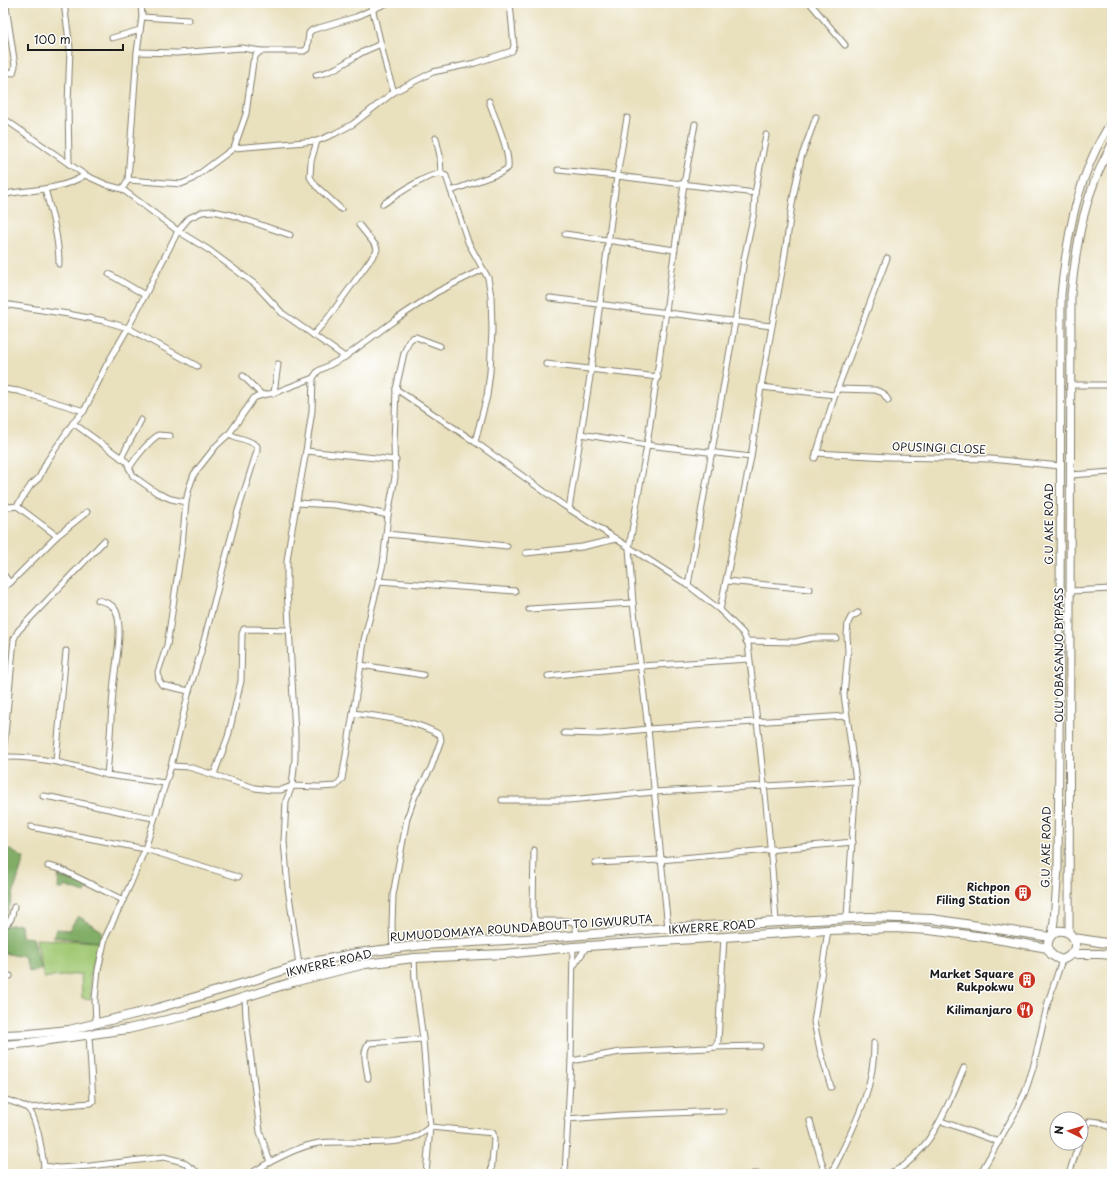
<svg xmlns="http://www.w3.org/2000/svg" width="1115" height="1177" font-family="'Playpen Sans',sans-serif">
<rect width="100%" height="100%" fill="#fff"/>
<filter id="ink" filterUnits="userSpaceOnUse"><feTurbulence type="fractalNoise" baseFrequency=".025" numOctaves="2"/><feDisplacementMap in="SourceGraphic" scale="8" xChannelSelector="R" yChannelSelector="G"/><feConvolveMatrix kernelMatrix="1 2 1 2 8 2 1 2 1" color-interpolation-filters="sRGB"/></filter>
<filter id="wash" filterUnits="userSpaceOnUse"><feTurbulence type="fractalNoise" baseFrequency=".012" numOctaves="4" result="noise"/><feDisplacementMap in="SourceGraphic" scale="16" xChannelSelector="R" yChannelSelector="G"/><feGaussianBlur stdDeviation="0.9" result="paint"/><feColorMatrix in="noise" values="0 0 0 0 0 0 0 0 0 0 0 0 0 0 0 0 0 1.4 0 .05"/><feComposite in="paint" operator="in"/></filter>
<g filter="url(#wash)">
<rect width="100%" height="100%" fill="#e9e0bd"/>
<path fill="#a2c974" stroke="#5f7248" d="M36,939L99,942L90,975L91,999L82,998L81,974L44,978Z"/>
<g fill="#81ad66" stroke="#4e6441">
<path d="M3,846L24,858L5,921H3Z"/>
<path d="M59,871L89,884L85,893L64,886L63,889H58Z"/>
<path d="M78,916L102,931L99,942L53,937L56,929L69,930Z"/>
<path d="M21,924L22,937L33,938L41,969L29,972L24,957L3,953V926Z"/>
</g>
</g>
<g filter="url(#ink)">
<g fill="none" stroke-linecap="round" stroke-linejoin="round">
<defs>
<g id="minor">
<path d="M64,3L70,48L68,104L69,164"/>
<path d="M371,3L387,70L394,92"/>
<path d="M719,3H727"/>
<path d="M810,3L845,45"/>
<path d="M142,17L189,20"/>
<path d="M112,38L140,30"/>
<path d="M137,52L177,53L242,48L261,51"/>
<path d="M3,70L7,72L13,73L15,66L6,6"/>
<path d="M316,75C332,72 342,65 356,56C363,51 372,48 381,44"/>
<path d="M3,118L85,175L107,185L122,189L178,231L209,250L256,285L282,313L345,357"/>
<path d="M436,138L440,156L441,174"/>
<path d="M317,141L311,161L310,177L316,186L341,209"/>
<path d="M234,148L246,114L253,62L256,55L261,51H304L307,49L309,33L312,30L356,17L387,3"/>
<path d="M558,170L617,176L755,193"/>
<path d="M128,180L181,184L191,180L234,148L317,141L334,134L353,124L394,92L433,72L475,63L512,51L514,46L510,3"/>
<path d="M45,189C52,214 59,239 59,264"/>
<path d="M122,189L128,180L137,52L142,17L141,3"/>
<path d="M451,191L500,173L508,168C510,150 495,119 489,101"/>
<path d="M3,196L11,193C36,190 63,189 85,175"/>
<path d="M383,204C395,196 426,174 440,174C442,174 444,175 446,176L468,242L488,278L491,296L492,329L490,372L487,396L475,442"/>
<path d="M565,234L675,250"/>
<path d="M109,274L145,295"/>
<path d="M550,298L771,326"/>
<path d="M3,304L68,314L104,321L128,328L197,366"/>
<path d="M313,335L328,318L376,252L377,249L376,246L359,225"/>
<path d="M546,364L658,377"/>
<path d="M243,376L262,395"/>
<path d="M1070,385H1112"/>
<path d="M761,387L835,395"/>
<path d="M3,389L18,391L84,411"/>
<path d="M396,389L475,442L563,505L688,585L720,610L743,633L748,644C759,737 770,829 776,922"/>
<path d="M837,389L875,390L883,393L888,400"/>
<path d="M274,393L278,364"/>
<path d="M73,423L127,462L133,476L157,493L171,499L186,502"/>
<path d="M581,434L647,445L751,457"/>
<path d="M306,451L396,460"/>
<path d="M816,453L889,457L991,459L1060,466"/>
<path d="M121,458L141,420"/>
<path d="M815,458L835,395L887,258"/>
<path d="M129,468C137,456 146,444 158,435L170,436"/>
<path d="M1071,475L1112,472"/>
<path d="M296,503L335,505L361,509L388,515"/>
<path d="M3,504L10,507L17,506L31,485L39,478L47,461L73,423L84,411L106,366L128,328L178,231L189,218L202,212L213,211L232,215L290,235"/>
<path d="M17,506L57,536"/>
<path d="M569,509L591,370L617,176L627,118"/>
<path d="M387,534L507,546"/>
<path d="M526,553L582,547L616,539"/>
<path d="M3,574L10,583"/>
<path d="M378,581L515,591"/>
<path d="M726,581L810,589"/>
<path d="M688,585L735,322L744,259L754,213L755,193L766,135"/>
<path d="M3,588L10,583L57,536L87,512"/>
<path d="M1070,591L1112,589"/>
<path d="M529,609L633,603"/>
<path d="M720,610L751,457L761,387L784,260L793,198L801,158L816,117"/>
<path d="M746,641L795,642L813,638H836"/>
<path d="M361,665L423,675"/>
<path d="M548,676L641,666L749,659"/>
<path d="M189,691L162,685L159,680L158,672L167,645L170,626L182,545L186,502L189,488L194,474L216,446L229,434"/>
<path d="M353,713C382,717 415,720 440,735L441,740L431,768L415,796L407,818L393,895L392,925L393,948"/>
<path d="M564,733L600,734L648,729L846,716"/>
<path d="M3,756L14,639L18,631L104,541"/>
<path d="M3,757C39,756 73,765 107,775C110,744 111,712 114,681C116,663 123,627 116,611C113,604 105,602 98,600"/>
<path d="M56,761L66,651"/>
<path d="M171,766L189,767L255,788L271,790H281L292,786L320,787L336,786L342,779L361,665L364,640L383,564L388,515L395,477L394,443L396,389L404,353L409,341L412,338L416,337L440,346"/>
<path d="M214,774L228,737L241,681L242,634L244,629L290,630"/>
<path d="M107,775L165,783"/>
<path d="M43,796C81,802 117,812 154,818"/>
<path d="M502,800H569L654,792L856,781"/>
<path d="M31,827L145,849L238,877"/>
<path d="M534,850L533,911L534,918L537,921H569L575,923L577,935"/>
<path d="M595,863L661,860L853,842"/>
<path d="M48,866L60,869L123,900"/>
<path d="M847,917L856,781L844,695L848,652L847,635L848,623L851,617L858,613"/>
<path d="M3,924H7L11,919L14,907"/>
<path d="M668,928L648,729L633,603L629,548L647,445L684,184L695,124"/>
<path d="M828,930L814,1022L820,1050L831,1087"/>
<path d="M414,958L415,980L423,1039L430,1127L426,1174"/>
<path d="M299,965L288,888L284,841L286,801L292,786L295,759V734L287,589V561L290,540L306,451L312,411L313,378L318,371L345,357L395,320L437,292L483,269"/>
<path d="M573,967L587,946"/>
<path d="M3,976H10"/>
<path d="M245,998L246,1018L260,1132L270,1162L250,1174"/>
<path d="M96,1024L95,999L98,970L105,938L130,885L145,849L171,766L189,691L201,652L238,511L257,451V446C249,439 238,439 229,434L254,398L262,395L274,393L313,378"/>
<path d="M715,1047L760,1046"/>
<path d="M571,1061L620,1052L708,1048L715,1047L718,1041L724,937"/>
<path d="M368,1078C367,1068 361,1051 369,1043L423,1039"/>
<path d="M3,1099C10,1101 21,1104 27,1108C37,1115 42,1153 44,1166L59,1168L90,1166L164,1157L183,1162L200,1174"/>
<path d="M28,1108L91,1103L93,1101L89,1035"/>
<path d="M567,1119L622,1115L723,1111"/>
<path d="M810,1121L825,1174"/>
<path d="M941,1121L999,1142"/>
<path d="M1081,1138L1085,1127L1090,1121L1099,1122L1112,1128"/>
<path d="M270,1162C286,1154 301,1146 319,1143C348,1139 389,1148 417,1136C421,1134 426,1130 430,1127L493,1133L494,1140L491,1174"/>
<path d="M42,1174L44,1166"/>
<path d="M565,1174L571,1061L573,947"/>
<path d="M753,1174H757"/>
<path d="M831,1174C851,1132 875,1091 874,1043"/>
<path d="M889,1174C894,1171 901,1168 905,1165C936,1140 949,1102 964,1068"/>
<path d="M980,1174L1016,1111L1025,1092L1033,1068L1048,1002L1062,960"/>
<path d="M1069,1174L1079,1143"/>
</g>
<g id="secondary">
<path d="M1069,933L1071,295C1077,240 1084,194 1112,144"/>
<path d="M1052,935L1054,921L1058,868L1060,625L1061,295C1067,234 1078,173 1112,121"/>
</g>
<g id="primary">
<path d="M1057,931C1069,929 1080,940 1073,952C1071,956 1066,958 1062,960C1058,959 1054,957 1051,954C1044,946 1049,935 1057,931Z"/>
<path d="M1074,938L1112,944"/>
<path d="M1071,954H1100L1112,955"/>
<path d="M3,1035L29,1034L69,1030L151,1010L251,981L299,965L357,953L423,945L557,937L668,928L869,917L932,919L1050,937"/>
<path d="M3,1045L28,1043L128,1029L188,1015L293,982L365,964L414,958L505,954L573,947L828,930L895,928L929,930L984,937L1048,948"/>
</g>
</defs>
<use href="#minor" stroke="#827e6c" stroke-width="7"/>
<use href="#secondary" stroke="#827e6c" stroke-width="9"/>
<use href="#primary" stroke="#827e6c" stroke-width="10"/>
<use href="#minor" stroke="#fff" stroke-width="5"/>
<use href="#secondary" stroke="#fff" stroke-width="7"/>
<use href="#primary" stroke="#fff" stroke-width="8"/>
</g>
</g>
<defs>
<symbol id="building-disc" viewBox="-11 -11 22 22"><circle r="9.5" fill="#c8321e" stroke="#fff"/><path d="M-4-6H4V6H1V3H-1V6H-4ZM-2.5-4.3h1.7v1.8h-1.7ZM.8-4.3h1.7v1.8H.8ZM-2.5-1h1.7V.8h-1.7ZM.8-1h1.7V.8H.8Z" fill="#fff"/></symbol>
<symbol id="restaurant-disc" viewBox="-11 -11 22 22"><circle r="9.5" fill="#c8321e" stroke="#fff"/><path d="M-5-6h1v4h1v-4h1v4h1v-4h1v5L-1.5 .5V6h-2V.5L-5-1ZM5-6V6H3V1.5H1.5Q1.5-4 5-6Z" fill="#fff"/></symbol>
</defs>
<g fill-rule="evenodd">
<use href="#building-disc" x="1013" y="883" width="20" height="20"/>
<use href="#building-disc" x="1017" y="970" width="20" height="20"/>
<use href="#restaurant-disc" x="1015" y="1000" width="20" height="20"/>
</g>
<g text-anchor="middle" stroke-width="3" stroke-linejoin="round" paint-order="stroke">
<g font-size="11" fill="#1c1c1c" stroke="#fff">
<text transform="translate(939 448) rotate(2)" y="4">OPUSINGI CLOSE</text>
<text transform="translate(1049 524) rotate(-90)" y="4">G.U AKE ROAD</text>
<text transform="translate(1059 655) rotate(-90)" y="4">OLU OBASANJO BYPASS</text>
<text transform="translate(1046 847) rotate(-89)" y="4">G.U AKE ROAD</text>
<text transform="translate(712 927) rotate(-4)" y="4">IKWERRE ROAD</text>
<text transform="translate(521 928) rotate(-4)" y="4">RUMUODOMAYA ROUNDABOUT TO IGWURUTA</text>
<text transform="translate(329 963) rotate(-13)" y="4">IKWERRE ROAD</text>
</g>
<g font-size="11" font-weight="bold" fill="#1c1c1c" stroke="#fff" text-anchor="end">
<text x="1010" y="891">Richpon<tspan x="1010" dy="13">Filing Station</tspan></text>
<text x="1014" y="978">Market Square<tspan x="1014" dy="13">Rukpokwu</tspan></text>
<text x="1012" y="1014">Kilimanjaro</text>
</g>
</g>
<rect width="1115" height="1177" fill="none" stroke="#fff" stroke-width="16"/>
<g transform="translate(1069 1131) rotate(275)"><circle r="19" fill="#ffffff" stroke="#a4a4a4"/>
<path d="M0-3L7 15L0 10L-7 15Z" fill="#c8321e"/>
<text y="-6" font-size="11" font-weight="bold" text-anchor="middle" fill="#1c1c1c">N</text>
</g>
<path d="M28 44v6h95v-6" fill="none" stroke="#1c1c1c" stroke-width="2"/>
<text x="34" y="44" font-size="12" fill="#1c1c1c" stroke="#ffffff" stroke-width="3" paint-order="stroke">100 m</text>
</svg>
